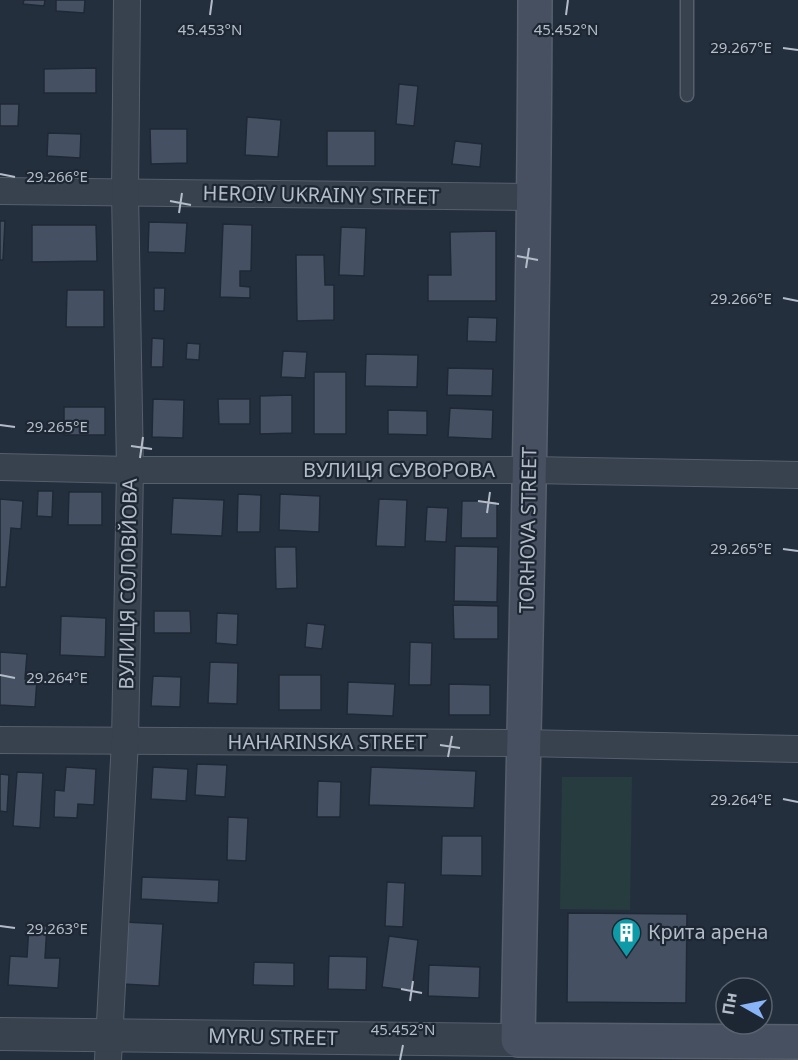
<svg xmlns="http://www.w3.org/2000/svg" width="798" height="1060" font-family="'Noto Sans',sans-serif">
<rect width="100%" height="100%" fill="#242f3e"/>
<path fill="#263c3f" d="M562,777H632L630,910L560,909Z"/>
<g fill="#455162" stroke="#1f2835" stroke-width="1.5">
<path d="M24,0H45L44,6L23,4Z"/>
<path d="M56,0H85L84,13L56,11Z"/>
<path d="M96,68V93H44V69Z"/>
<path d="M399,84L418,86L414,126L396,124Z"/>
<path d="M0,104H19L18,126H0Z"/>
<path d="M247,117L281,120L278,157L245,155Z"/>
<path d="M150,129H187V163L151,164Z"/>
<rect x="327" y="131" width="48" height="35"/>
<path d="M48,133L81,134L80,158L47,156Z"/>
<path d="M455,141L482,144L480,167L452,164Z"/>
<path d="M0,221H5L3,260H0Z"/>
<path d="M149,222L187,223L185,253L148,252Z"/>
<path d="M223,224L252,225L251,271H240V286L250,287V298L220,297Z"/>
<path d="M32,225H96L97,261L32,262Z"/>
<path d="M341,227L366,228L364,276L339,275Z"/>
<path d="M496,231V301H428V275H451L450,232Z"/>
<path d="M296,255H324L325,285H334V320L297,321Z"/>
<path d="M154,288H165L164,311H154Z"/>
<path d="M67,290H104V327H66Z"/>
<path d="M468,317L497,318L496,342L467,341Z"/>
<path d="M152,338L164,339L163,367H151Z"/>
<path d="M187,343L200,344L199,360L186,359Z"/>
<path d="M283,351L307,352L305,378L281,377Z"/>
<path d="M366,354L418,355L417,387L365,386Z"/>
<path d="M448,368L493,369L492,396L447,395Z"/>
<rect x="314" y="372" width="32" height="62"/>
<path d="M292,395V433L260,434V396Z"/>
<path d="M153,399L184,400L183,438L152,437Z"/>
<path d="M218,399H250V424H219Z"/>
<rect x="64" y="407" width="41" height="28"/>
<path d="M450,408L493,410L492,439L448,437Z"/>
<path d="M388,410L427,411V435L388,434Z"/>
<path d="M38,491H53L52,517L37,516Z"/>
<path d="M69,492H102V525H68Z"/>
<path d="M238,494L261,495L260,532H237Z"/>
<path d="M280,494L320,496L319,532L279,530Z"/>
<path d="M173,498L224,500L222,536L171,534Z"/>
<path d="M0,499L23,501L21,529L11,528L6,587H0Z"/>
<path d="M379,499L407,500L405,547L376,546Z"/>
<path d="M462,501H497V538H461Z"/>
<path d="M427,507L448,508L446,542L425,541Z"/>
<path d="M455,546L498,547L497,602L454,601Z"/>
<path d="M275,547H296L297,588L276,589Z"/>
<path d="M453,605L498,606V639H454Z"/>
<path d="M154,611H190L191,633H154Z"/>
<path d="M217,613L238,614L237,645L216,643Z"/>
<path d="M61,616L106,618L105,657L60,655Z"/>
<path d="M307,623L325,625L322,649L305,647Z"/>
<path d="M410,642L432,643L431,685H409Z"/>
<path d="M0,652L27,654L25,679H37L35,707L0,705Z"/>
<path d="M210,662L238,663L237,704L208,703Z"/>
<rect x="279" y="675" width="42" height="35"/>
<path d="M153,676L181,677L180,707L151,706Z"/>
<path d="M348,682L395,684L393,716L347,714Z"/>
<path d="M449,684L490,685V715H449Z"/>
<path d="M197,764L227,765L225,797L195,795Z"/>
<path d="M66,767L96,769L94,805L78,804L77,818L54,817L55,790L64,791Z"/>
<path d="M153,767L188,769L186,801L151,799Z"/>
<path d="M371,767L476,771L474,808L369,805Z"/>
<path d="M17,772L43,773L40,828L13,826Z"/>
<path d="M0,774L9,775L7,812L0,811Z"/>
<path d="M318,781L341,782L340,817H317Z"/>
<path d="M228,817L248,818L246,861L227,860Z"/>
<path d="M442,836H482V876L441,875Z"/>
<path d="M142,877L219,880L218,903L141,899Z"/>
<path d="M387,882L405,883L403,927L385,926Z"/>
<path d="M568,913L687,914L686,1003L567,1002Z"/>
<path d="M125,922L163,924L159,986L122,984Z"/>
<path d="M29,925L47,926L45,958H60L58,988L8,985L10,956L27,957Z"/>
<path d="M389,936L418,940L412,991L382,987Z"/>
<path d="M329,956L367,957L366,990L328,989Z"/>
<path d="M254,962L294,963V986L253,985Z"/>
<path d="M429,965L480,967L479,998L428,996Z"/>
</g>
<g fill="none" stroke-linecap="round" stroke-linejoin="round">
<defs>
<path id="service" d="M687,95V0"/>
<g id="minor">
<path d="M0,191L534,197"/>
<path d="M0,467L130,470H530L798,475"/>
<path d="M0,740L523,743L798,749"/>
<path d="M108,1060L125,741L130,470L125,192L127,0"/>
</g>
<path id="tertiary" d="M0,1034L518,1040"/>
<path id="secondary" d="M535,0C534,347 524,694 518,1040L798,1042"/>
</defs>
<use href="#service" stroke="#565f6c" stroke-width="15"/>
<use href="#minor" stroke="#565f6c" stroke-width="28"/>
<use href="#tertiary" stroke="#565f6c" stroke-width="34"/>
<use href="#secondary" stroke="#565f6c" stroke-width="36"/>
<use href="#service" stroke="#38414e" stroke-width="12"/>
<use href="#minor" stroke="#38414e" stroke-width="26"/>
<use href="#tertiary" stroke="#38414e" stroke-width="32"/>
<use href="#secondary" stroke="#465061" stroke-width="33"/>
</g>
<path fill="none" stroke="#b4bcc9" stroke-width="2" d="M210,15L212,0M566,15L568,0M783,48L798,50M0,174L15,177M170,201L191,205M179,213L182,193M517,256L538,260M526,268L529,248M783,298L798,301M0,425L15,427M131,446L152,449M140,458L143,437M478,501L499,504M487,513L490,492M783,549L798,551M0,675L15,678M440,745L460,748M448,757L452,736M783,799L798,802M0,926L15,928M401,989L422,993M410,1001L413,981M400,1060L403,1045"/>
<defs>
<symbol id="building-pin" viewBox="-11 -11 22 30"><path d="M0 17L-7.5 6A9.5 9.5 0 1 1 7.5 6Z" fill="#0f9aa8" stroke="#1d2633"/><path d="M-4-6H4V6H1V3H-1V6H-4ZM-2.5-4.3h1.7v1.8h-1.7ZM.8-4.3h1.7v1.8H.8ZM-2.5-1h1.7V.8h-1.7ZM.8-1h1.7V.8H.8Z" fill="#fff"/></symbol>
</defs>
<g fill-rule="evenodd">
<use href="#building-pin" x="610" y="916" width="33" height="45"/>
</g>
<g text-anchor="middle" stroke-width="4.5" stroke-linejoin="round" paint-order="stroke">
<g font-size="20" fill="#b4bcc9" stroke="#1d2633">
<text transform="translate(321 195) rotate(1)" y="7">HEROIV UKRAINY STREET</text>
<text x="399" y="477">ВУЛИЦЯ СУВОРОВА</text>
<text transform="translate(528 530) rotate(-89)" y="7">TORHOVA STREET</text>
<text transform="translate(128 584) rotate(-89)" y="7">ВУЛИЦЯ СОЛОВЙОВА</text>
<text x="327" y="749">HAHARINSKA STREET</text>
<text transform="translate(273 1037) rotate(1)" y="7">MYRU STREET</text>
</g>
<g font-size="20" fill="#b4bcc9" stroke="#1d2633" text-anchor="start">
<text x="648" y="939">Крита арена</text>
</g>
</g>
<g font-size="15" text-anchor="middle" fill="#b4bcc9" stroke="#1d2633" stroke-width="4.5" stroke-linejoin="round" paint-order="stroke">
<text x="210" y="35">45.453°N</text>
<text x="566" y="35">45.452°N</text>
<text x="741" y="53">29.267°E</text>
<text x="57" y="182">29.266°E</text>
<text x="741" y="304">29.266°E</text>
<text x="57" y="432">29.265°E</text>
<text x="741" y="554">29.265°E</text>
<text x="57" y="683">29.264°E</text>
<text x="741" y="805">29.264°E</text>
<text x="57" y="934">29.263°E</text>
<text x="403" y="1035">45.452°N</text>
</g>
<g transform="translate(744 1006) rotate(279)"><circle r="28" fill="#1d2633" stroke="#59626f" stroke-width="1.5"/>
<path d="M0-4.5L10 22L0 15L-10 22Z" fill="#8ab4f8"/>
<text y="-9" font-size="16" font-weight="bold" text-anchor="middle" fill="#b4bcc9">Пн</text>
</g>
</svg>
